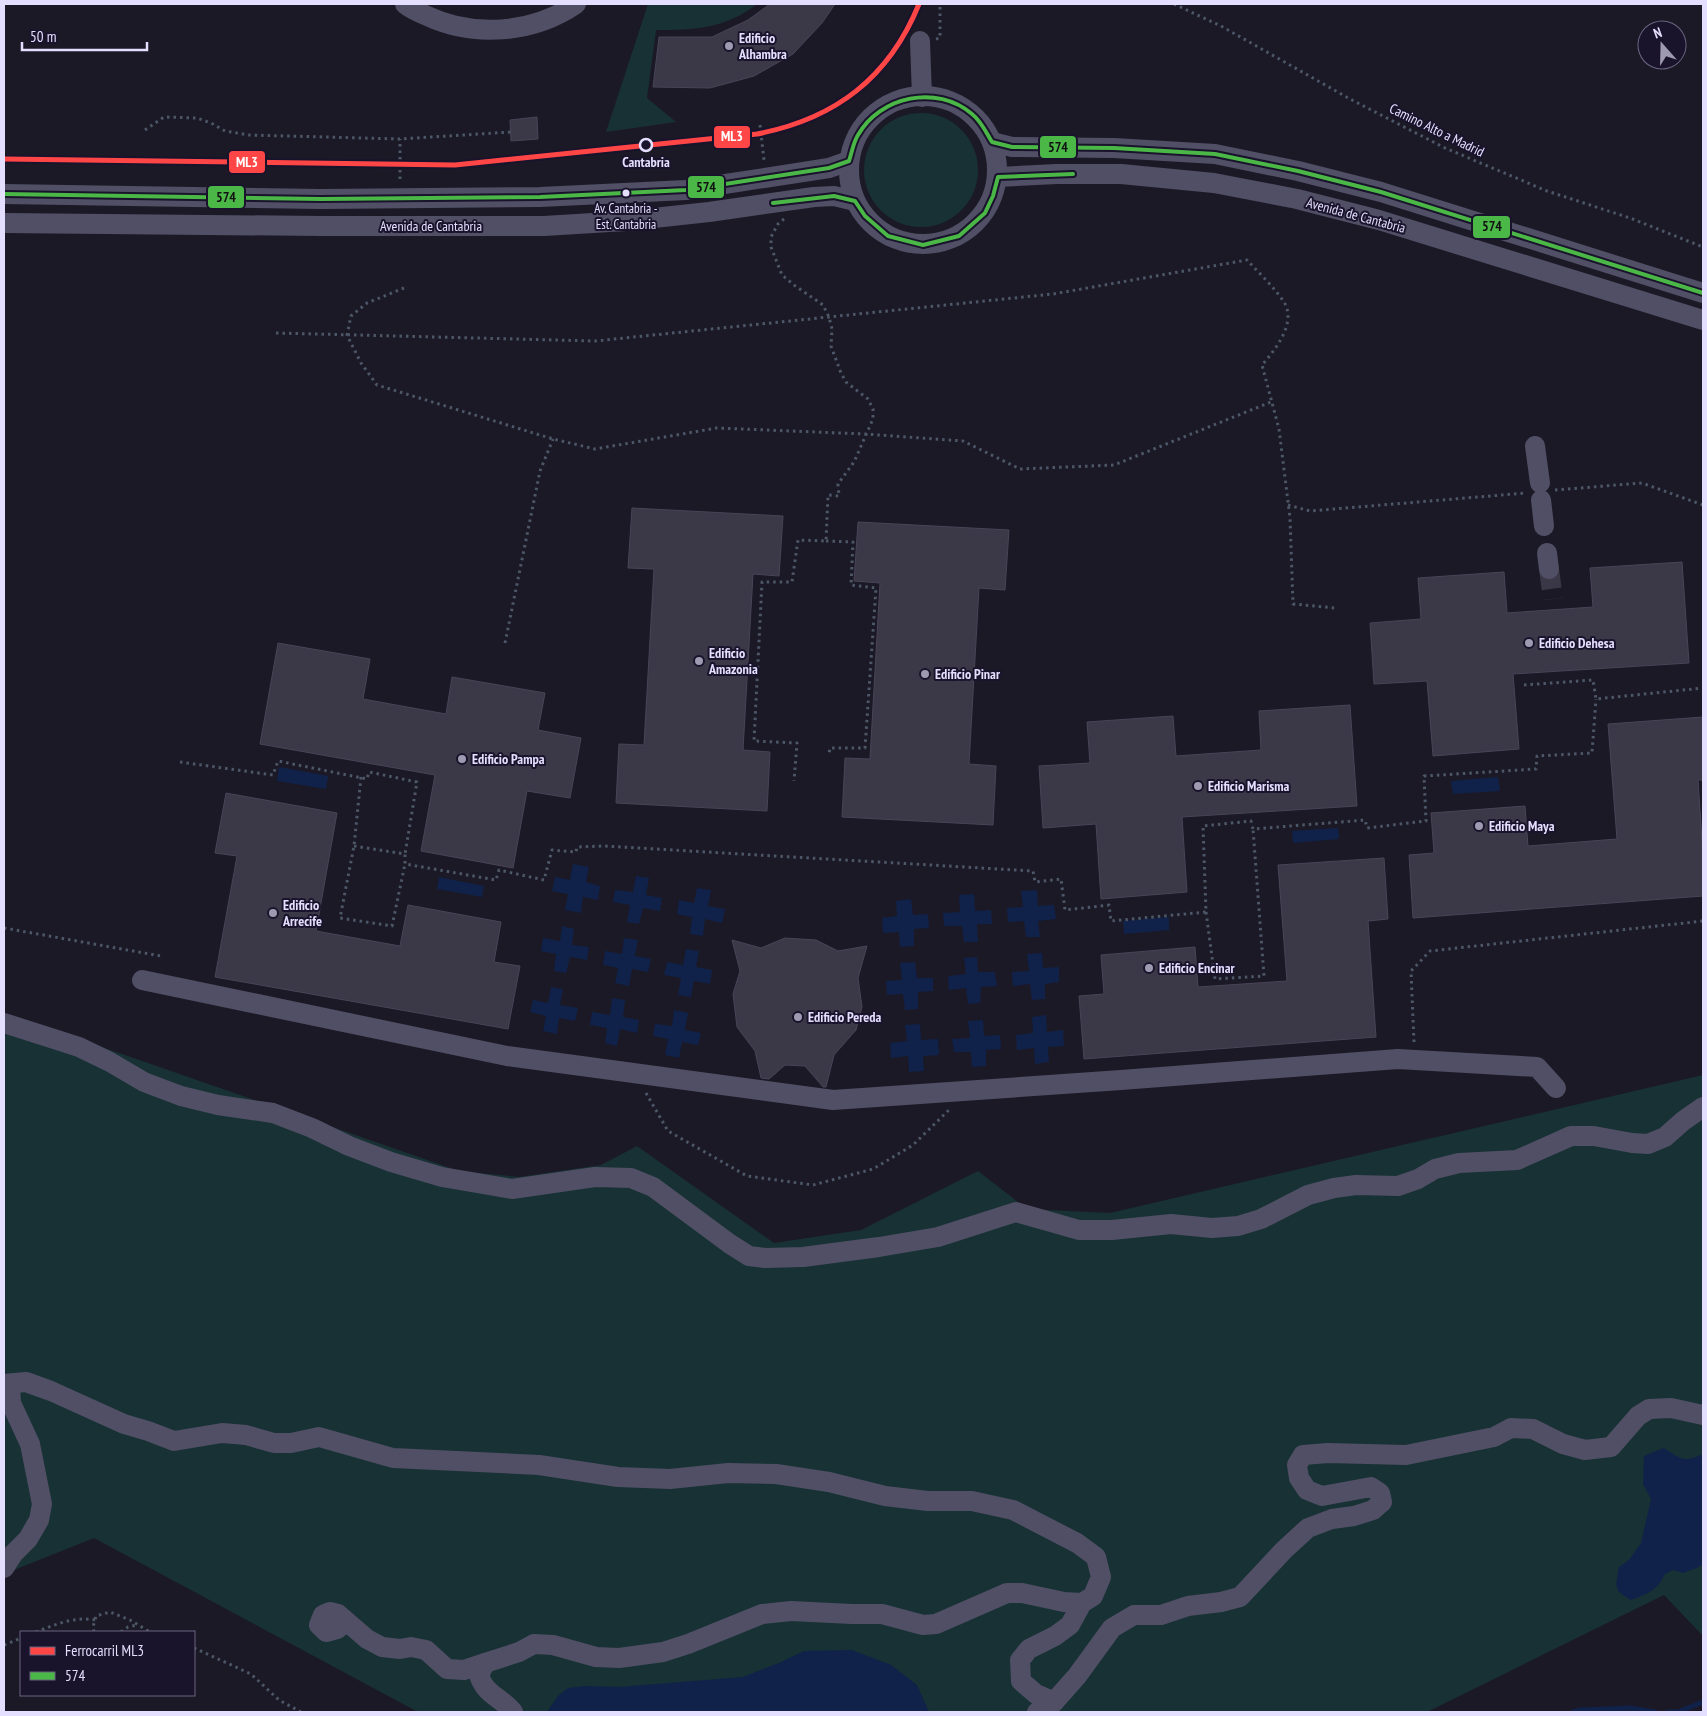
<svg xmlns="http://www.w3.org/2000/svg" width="1707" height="1716" font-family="'PT Sans Narrow',sans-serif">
<rect width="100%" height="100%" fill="#1c1926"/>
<g fill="#173134">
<path d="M648,4H757C725,29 694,30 656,30L647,98L676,122L606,132Z"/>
<circle cx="921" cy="170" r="57"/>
<path d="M4,1013L459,1171L519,1177L601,1165L637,1146L774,1243L861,1230L978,1171L1027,1209L1110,1213L1703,1075V1636L1664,1595L1427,1712H418L94,1538L4,1574Z"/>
</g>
<g fill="#10224a">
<path d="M279,767L328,776L326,789L277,781Z"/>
<path d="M1498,777L1500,791L1453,794L1451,781Z"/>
<path d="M1338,828L1339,839L1293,843L1292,831Z"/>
<path d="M573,864L589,867L586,882L600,886L598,900L583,897L581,913L565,910L568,894L552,891L555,877L570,880Z"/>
<path d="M636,876L649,878L646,895L662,898L660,911L643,908L639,924L627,922L630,905L613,902L615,890L633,892Z"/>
<path d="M439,877L484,886L482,897L437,889Z"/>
<path d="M697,888L711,890L708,906L725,909L722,923L705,919L703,936L690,934L692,917L677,914L679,900L694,903Z"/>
<path d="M1037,890L1038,906L1054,905L1056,919L1038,921L1040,937H1026L1024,921L1008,922L1007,908L1023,907L1021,891Z"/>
<path d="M974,894L975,911L991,910L992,924H977L978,942H964L962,926H944L943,913L960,912L959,895Z"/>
<path d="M911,899L913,915L928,914L929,928L914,929V946L900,947L899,932L883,933L882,918L897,916L896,901Z"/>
<path d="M1169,917V930L1124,934L1123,921Z"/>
<path d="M562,926L574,929L572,945L589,947L587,960L570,957L566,973L554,971L556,954L541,951L543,938L560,941Z"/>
<path d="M624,938L638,940L635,956L651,959L648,972L632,969L629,986L615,983L618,968L603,965L605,951L622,954Z"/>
<path d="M686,949L699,951L696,967L712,970L710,984L694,981L691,997L678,995L681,978L664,975L667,962L683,965Z"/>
<path d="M1042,953L1043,968L1059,967V982L1045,984V999L1032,1000L1030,984L1013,986L1012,972L1029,971L1027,954Z"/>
<path d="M977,957L978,972H995L997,986L981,987L980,1003L968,1004L966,988L949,990L948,976L966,974L964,958Z"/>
<path d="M915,962L917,978H933V991L918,992V1009L905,1010L903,994L887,995L886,981L902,980L900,963Z"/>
<path d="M551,987L563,989L560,1005L578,1008L575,1021L559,1018L557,1034L543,1031L546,1016L530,1012L533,1000L548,1003Z"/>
<path d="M612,998L625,1000L623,1017L639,1020L637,1033L620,1029L617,1046L605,1043L607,1028L590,1025L592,1012L610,1015Z"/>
<path d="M674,1010L688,1013L685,1030L701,1033L698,1045L682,1042L679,1058L665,1055L668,1039L653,1036L655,1024L672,1026Z"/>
<path d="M1046,1015L1047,1032L1063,1030L1064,1046L1048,1047L1049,1062L1035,1064L1034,1048L1017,1050L1016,1035L1033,1033L1032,1017Z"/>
<path d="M983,1020L984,1036L1000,1035L1001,1049L986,1050V1066L972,1067L971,1052H954L952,1039L970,1038L968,1021Z"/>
<path d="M920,1024L921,1040L938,1039L939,1055L923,1056L924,1071L909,1072L908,1056L891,1058L890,1043L907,1041L905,1025Z"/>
<path d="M1664,1448C1681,1459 1684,1463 1703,1454V1564L1699,1567L1683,1573L1673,1570L1665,1574C1658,1590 1646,1595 1631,1600C1612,1590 1616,1586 1619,1567L1629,1560L1641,1543L1651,1499L1643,1484L1644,1456Z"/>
<path d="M852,1650L891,1665L917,1685L929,1712H547L558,1696L568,1688L586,1686L619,1687L743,1677L779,1663L804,1651Z"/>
</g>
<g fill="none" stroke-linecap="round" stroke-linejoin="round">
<g stroke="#10224a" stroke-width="5">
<path d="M1573,1712L1580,1710L1630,1708L1655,1712"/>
<path d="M1667,1712H1678L1703,1702"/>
</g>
</g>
<g fill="#3b3847" stroke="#494458">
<path d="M770,4H835L822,23L793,54L754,76L710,88L653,87L659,37H712L748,20Z"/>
<path d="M537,117L538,139L511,141L510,120Z"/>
<path d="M632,508L783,516L779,576L753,574L743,750L770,752L767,811L616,803L619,744L644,745L654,569L628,568Z"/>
<path d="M858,522L1009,530L1005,590L979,588L969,764L996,766L993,825L842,817L845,758L870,759L880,583L854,581Z"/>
<path d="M1682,562L1689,663L1513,674L1519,749L1433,756L1427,681L1374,684L1370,623L1421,619L1418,578L1504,572L1507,613L1593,607L1590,568Z"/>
<path d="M278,643L370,659L363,699L446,714L452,677L545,693L538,730L581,738L570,798L527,791L513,868L421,851L435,775L260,744Z"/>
<path d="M1350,705L1357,806L1182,817L1187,892L1101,899L1096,824L1043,828L1039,766L1090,763L1087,722L1173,716L1176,756L1261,750L1259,711Z"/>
<path d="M1703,717V780H1698L1703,856V896L1413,918L1409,855L1434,853L1431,813L1525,806L1528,846L1617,839L1608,724Z"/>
<path d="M226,793L337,813L316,931L400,946L408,905L501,922L494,962L520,966L508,1029L215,977L237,856L215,853Z"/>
<path d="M1384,858L1388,919L1368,921L1376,1037L1084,1059L1079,996L1104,994L1101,955L1195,947L1198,987L1287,981L1278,865Z"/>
<path d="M785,938L816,940L838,951L867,946L858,978L862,1007L856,1030L834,1055L826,1087H823L805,1066L785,1065L769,1079L761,1078L755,1051L737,1027L733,994L740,971L732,940L761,948Z"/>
</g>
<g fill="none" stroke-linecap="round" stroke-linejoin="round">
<path stroke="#3a3746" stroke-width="20" stroke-dasharray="20 10" stroke-linecap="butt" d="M1549,569L1553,599"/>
<g stroke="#4c5767" stroke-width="3" stroke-dasharray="2.5 4" stroke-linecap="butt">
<path d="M1174,4L1221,26L1350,99L1445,148L1547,191L1630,218L1703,247"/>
<path d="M936,39L940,38V4"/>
<path d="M760,125L764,160"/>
<path d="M145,130L164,117L197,118L211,123L225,131L249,135L400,139L511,132"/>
<path d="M400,179V139"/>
<path d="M784,219L778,224L771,237V247L782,275L794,285L823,305L829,317L832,329L831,346L841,373L846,382L868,399L873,409V419L854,462L838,484L839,496L828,495L826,541L798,540L792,582H762L754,741L797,743L794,781"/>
<path d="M404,288L367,303L351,316L347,335L361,363L377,385L553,439L595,449L717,428L865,434L963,441L1020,469L1114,465L1271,402"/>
<path d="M276,333L595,341L1053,294L1247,260C1259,273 1274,287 1284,302C1297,323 1275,350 1262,365L1279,429L1290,518L1293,604L1335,608"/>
<path d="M1555,490L1642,483L1703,505"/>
<path d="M1288,505L1310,511L1526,493"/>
<path d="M826,541L853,542L851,585L876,588L865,748H830L829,754"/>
<path d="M505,643L540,471L553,439"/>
<path d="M1524,685L1593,680L1596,699L1703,688"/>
<path d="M180,762L273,775L278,761L367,779L369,772L417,782L405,854"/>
<path d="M361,777L354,846L340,918L392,926L405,864"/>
<path d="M354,846L405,854V864L496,880L499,870L544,880L552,850L576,852L577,847L604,846L1033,871L1035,882L1061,879L1065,910L1109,905L1111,921L1206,912L1203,826L1251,821L1253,829L1365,820L1367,828L1426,821L1424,776L1536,769L1537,756L1592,753L1596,699"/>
<path d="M1206,912L1215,979L1264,976L1253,829"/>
<path d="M4,928L161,956"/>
<path d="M1414,1042L1411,971L1430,951L1703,921"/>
<path d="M646,1093L668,1131L747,1176L813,1185L873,1169L913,1145L950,1109"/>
<path d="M36,1632C54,1625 75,1616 95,1620"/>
<path d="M94,1632L93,1627L96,1616L110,1612L130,1620L150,1632"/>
<path d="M121,1632L128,1627L137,1625"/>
<path d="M4,1645L21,1638"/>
<path d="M194,1648L251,1674L279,1700L301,1712"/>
</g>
<g stroke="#514f66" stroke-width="20">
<path d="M405,4C411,9 418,12 425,15C473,38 532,34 576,4"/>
<path d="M920,41L922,97"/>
<circle cx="923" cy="170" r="74"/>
<path d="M992,142L1012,147L1114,148L1215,154L1298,171L1381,192L1703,293"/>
<path d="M998,177L1057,174H1121L1214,183L1297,199L1379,220L1703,320"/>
<path d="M4,194L321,199L540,197L686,190L829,168L849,161"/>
<path d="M4,223L321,226H544L626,221L709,212L814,197L834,196L855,201"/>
<path d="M1535,446L1540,483"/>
<path d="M1541,500L1544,526"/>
<path d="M1547,553L1549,569"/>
<path d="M142,980L507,1056L833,1100L1121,1080L1398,1059L1537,1067L1556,1088"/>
<path d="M4,1023L79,1047L110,1062L144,1082L181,1096L218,1105L273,1113L312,1128L349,1146L391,1162L442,1177L512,1189L595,1177L631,1178L653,1187L730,1244L749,1256L765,1258L803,1257L879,1247L938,1237L1016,1212L1079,1230H1112L1171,1224L1212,1228L1238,1226L1261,1219L1308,1195L1334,1188L1356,1185L1398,1186L1418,1179L1435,1169L1459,1163L1517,1160L1571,1136H1594L1632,1143L1648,1144L1665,1137L1683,1121L1703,1107"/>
<path d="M4,1384L26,1382L51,1391L124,1424L148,1431L174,1441L222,1433L246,1435L274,1443H291L319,1437L393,1458L539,1465L618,1477L670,1479L728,1473L776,1474L829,1482L885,1496L928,1501H972L1013,1510L1077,1543L1096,1557L1101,1577L1093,1596L1082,1603L1070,1625L1055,1636L1029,1649L1020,1660L1021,1681L1036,1694L1054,1702L1077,1676L1112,1628L1134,1615H1161L1188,1606L1221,1602L1240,1597L1284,1550L1308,1528L1332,1519L1354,1516L1373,1510L1382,1502L1380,1493L1371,1487L1322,1496L1307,1490L1299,1478L1297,1465L1303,1455L1328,1453L1406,1455L1494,1437L1511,1428L1533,1429L1563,1444L1585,1450L1611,1447L1638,1416L1649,1409L1671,1408L1703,1415"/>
<path d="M4,1568L13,1554L28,1539L39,1520L42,1504L30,1444L11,1403L10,1385"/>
<path d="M346,1622L337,1629L326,1632L319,1625L323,1615L330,1612L338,1614L367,1639L382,1647L400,1649L411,1647L426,1650L447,1669L464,1670L485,1663"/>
<path d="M513,1712C501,1697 485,1695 479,1675L485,1663L519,1652L534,1644L553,1645L596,1657L619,1658L663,1652L688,1644L762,1614L791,1611L852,1614H882L923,1625L936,1624L1007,1593H1022L1064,1602L1082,1603"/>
<path d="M1037,1712L1054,1702"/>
</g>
<defs>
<g id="bus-1">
<path d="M4,194L321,199L540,197L686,190L829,168L849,161C852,152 853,143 858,135C880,96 937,84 972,114C981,121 986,132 992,142L1012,147L1114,148L1215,154L1298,171L1381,192L1703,293"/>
<path d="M773,203L834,196L855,201L865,216L888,236L923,245L959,236L985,213L993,196L998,177L1073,174"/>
</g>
</defs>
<use href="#bus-1" stroke="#19132c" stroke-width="8"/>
<use href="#bus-1" stroke="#4ab747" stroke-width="4"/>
<defs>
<path id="rail-1" d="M4,159L455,165L757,134C835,119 889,78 919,4"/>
</defs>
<use href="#rail-1" stroke="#19132c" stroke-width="9"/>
<use href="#rail-1" stroke="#ff4646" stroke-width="5"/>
</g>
<g fill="#9e9ab2" stroke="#19132c" stroke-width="2">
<circle cx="729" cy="46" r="5"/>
<circle cx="1529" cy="643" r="5"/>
<circle cx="699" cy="661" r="5"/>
<circle cx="925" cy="674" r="5"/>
<circle cx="462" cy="759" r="5"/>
<circle cx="1198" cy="786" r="5"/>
<circle cx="1479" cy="826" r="5"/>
<circle cx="273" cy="913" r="5"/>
<circle cx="1149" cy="968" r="5"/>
<circle cx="798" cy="1017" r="5"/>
</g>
<circle fill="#19132c" stroke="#e4dffe" stroke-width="2.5" cx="646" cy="145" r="6"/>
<circle fill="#e4dffe" stroke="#19132c" stroke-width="2" cx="626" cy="193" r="4.5"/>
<g text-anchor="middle" stroke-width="4" stroke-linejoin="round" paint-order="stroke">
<g font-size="13" fill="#e4dffe" stroke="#19132c">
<text x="626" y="213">Av. Cantabria -<tspan x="626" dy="16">Est. Cantabria</tspan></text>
</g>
<g font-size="14" font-weight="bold" fill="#e4dffe" stroke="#19132c" text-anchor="start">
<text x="739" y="43">Edificio<tspan x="739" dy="16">Alhambra</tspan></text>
<text x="1539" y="648">Edificio Dehesa</text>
<text x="709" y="658">Edificio<tspan x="709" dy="16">Amazonia</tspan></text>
<text x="935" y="679">Edificio Pinar</text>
<text x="472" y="764">Edificio Pampa</text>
<text x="1208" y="791">Edificio Marisma</text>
<text x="1489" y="831">Edificio Maya</text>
<text x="283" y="910">Edificio<tspan x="283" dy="16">Arrecife</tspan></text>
<text x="1159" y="973">Edificio Encinar</text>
<text x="808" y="1022">Edificio Pereda</text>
</g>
<g font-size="14" fill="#e4dffe" stroke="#19132c">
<text transform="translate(1437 130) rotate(26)" y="5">Camino Alto a Madrid</text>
<text transform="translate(1356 215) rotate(15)" y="5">Avenida de Cantabria</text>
<text x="431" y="231">Avenida de Cantabria</text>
</g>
<g font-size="14" font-weight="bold" fill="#e4dffe" stroke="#19132c">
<text x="646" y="167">Cantabria</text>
</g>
</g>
<g stroke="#19132c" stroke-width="2">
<rect x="713" y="125" width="38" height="24" rx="5" fill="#ff4646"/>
<rect x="1039" y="135" width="38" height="24" rx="5" fill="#4ab747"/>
<rect x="228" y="150" width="38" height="24" rx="5" fill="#ff4646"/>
<rect x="687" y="175" width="38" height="24" rx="5" fill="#4ab747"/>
<rect x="207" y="185" width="38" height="24" rx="5" fill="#4ab747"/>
<rect x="1472" y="215" width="39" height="24" rx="5" fill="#4ab747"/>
</g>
<g font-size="14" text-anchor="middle" font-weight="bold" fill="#fff">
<text x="732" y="141">ML3</text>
<text x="247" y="167">ML3</text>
</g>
<g font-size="14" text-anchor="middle" font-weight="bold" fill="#111">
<text x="1058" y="152">574</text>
<text x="706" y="192">574</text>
<text x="226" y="202">574</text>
<text x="1492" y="231">574</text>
</g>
<rect width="1707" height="1716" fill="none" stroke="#e4dffe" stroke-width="10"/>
<rect x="20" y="1631" width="175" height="65" fill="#19132c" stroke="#6a6580"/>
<rect x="30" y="1647" width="25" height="8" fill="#ff4646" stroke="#6a6580"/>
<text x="65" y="1656" font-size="15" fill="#e4dffe">Ferrocarril ML3</text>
<rect x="30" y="1672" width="25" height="8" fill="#4ab747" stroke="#6a6580"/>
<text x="65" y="1681" font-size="15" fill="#e4dffe">574</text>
<g transform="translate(1662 45) rotate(340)"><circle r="24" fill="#19132c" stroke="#6a6580"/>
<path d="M0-4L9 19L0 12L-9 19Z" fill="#9e9ab2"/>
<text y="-8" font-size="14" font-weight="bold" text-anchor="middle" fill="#e4dffe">N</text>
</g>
<path d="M22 42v8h125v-8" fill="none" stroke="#e4dffe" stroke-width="2.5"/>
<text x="30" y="42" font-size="15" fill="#e4dffe" stroke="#19132c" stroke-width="4" paint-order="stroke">50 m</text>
</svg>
